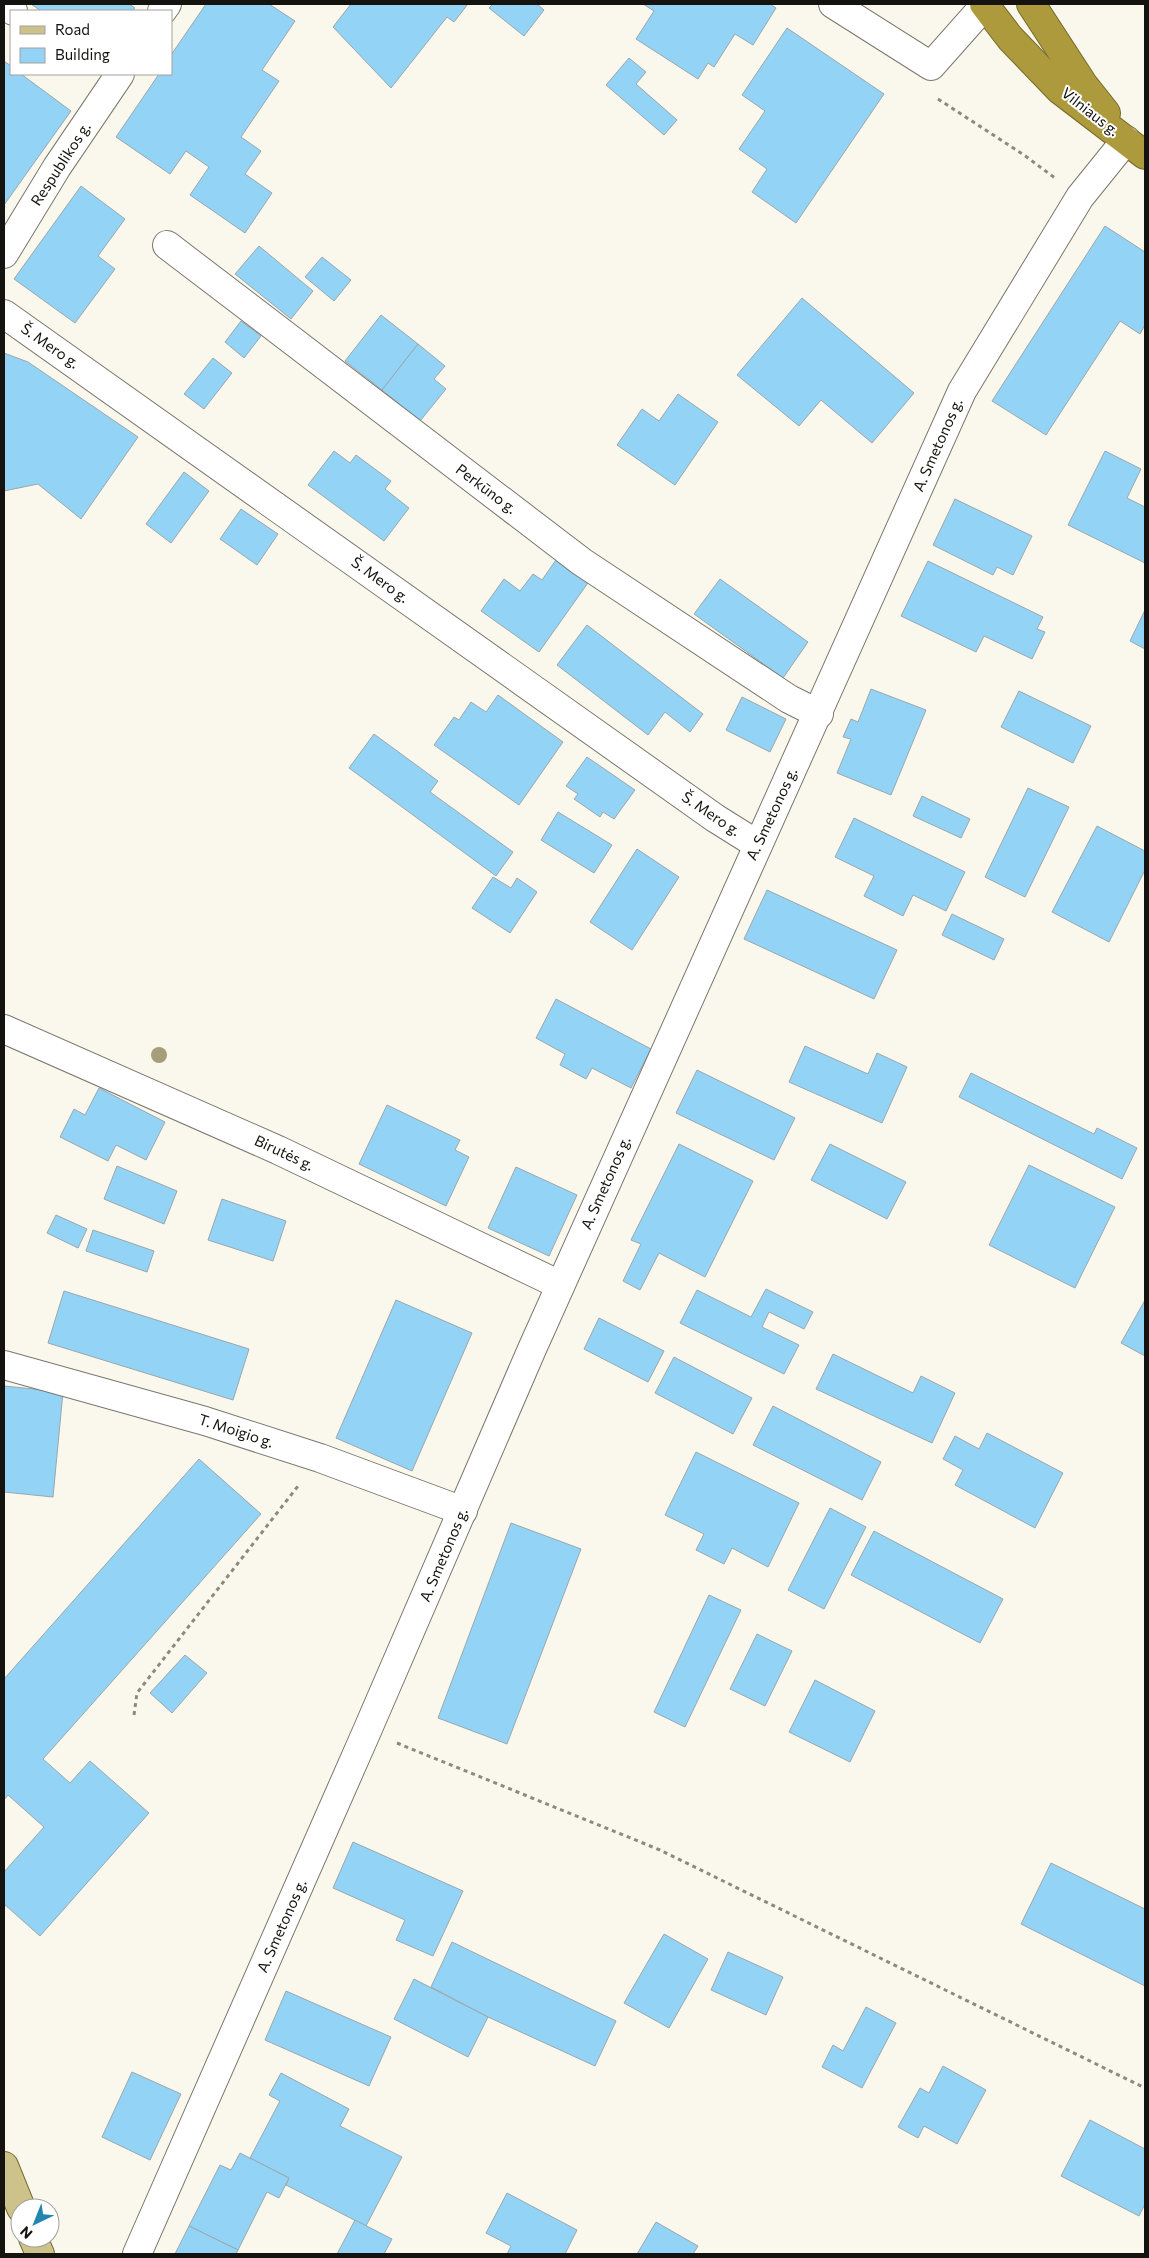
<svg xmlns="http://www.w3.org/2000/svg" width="1149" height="2258" font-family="Commissioner,sans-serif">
<rect width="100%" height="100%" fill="#faf8ec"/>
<g fill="#93d3f6" stroke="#9ba7ad">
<path d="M31,4H129L135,8L132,11H41Z"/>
<path d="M206,4H269L295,21L262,70L279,81L241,137L261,151L245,174L272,193L245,233L190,195L209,167L186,151L170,174L116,137L159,74H171V55Z"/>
<path d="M351,4H468L454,22L447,17L391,88L333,27Z"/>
<path d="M493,4H537L544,10L524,36L489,8Z"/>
<path d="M643,4H770L776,8L753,45L735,34L714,67L708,63L698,79L636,39L654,11Z"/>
<path d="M787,28L884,94L796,223L752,192L767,169L739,149L765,111L742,95Z"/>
<path d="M629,58L646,72L636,84L677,120L664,135L606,85Z"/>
<path d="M4,61L11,66V74H21L71,111L4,205Z"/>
<path d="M81,186L125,219L98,256L115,269L75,323L14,279Z"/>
<path d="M1105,226L1145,252V325L1140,334L1120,321L1046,435L992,401Z"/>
<path d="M259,246L313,291L291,319L235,274Z"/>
<path d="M322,257L351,280L334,301L305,277Z"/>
<path d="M802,298L914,393L872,443L821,400L799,426L737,375Z"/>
<path d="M381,315L418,344L382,390L345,361Z"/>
<path d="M241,321L261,336L244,358L225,342Z"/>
<path d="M418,344L445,366L434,379L446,389L420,421L382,390Z"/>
<path d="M4,353L28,362L138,437L81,519L38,484L4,491Z"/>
<path d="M213,358L232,373L204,409L184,394Z"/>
<path d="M678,394L718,422L675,485L617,445L642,409L659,421Z"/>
<path d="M334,451L350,463L356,455L391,481L385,489L409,508L384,541L308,485Z"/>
<path d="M1105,451L1141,469L1127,498L1145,507V563L1068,525Z"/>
<path d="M184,472L209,491L171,543L146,524Z"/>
<path d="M955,499L1032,536L1013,575L997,567L993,575L933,545Z"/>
<path d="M241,509L278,534L257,565L220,539Z"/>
<path d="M558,557L590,580L539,652L481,611L504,579L520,591L533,574L542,580Z"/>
<path d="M928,561L1043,617L1037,629L1045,632L1032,659L984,636L976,652L901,616Z"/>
<path d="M720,579L808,642L783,678L694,614Z"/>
<path d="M1145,610V649L1130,641Z"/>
<path d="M587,625L703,714L690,732L665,712L648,735L557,665Z"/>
<path d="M871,689L926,710L891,795L837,773L851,739L843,737L851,719L858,722Z"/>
<path d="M1019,691L1091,726L1073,763L1001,727Z"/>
<path d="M498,695L563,742L519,805L434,745L454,717L459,720L471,702L486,712Z"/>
<path d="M742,697L786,719L770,752L726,730Z"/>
<path d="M374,734L438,781L430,792L513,852L496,876L349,768Z"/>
<path d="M587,757L635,790L614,819L603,812L600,817L574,799L578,794L566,786Z"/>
<path d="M1028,788L1069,807L1025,897L985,877Z"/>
<path d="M922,796L970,819L961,838L913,816Z"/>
<path d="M558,812L612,845L594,873L541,840Z"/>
<path d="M854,818L965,872L946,911L913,895L903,916L864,896L874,876L835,857Z"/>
<path d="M1097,826L1145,851V870L1109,942L1052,912Z"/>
<path d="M637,849L679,877L632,950L590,922Z"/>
<path d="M493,877L511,888L517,878L537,892L510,933L472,908Z"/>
<path d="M767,890L897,950L874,999L744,939Z"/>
<path d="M952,914L1004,939L994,960L942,935Z"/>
<path d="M556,999L651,1049L631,1088L592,1068L586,1079L560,1065L565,1054L536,1038Z"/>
<path d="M805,1046L868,1074L877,1053L907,1067L882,1123L789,1082Z"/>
<path d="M697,1070L795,1118L774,1160L676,1113Z"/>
<path d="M971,1073L1094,1134L1097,1128L1137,1148L1122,1179L959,1097Z"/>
<path d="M99,1088L165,1122L146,1160L116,1145L108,1161L60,1137L74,1109L85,1115Z"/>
<path d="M387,1105L460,1140L455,1150L469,1157L446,1206L359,1164Z"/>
<path d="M679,1144L753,1181L705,1277L659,1253L640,1290L623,1281L641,1244L631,1240Z"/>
<path d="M830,1144L906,1182L887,1219L811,1180Z"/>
<path d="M1029,1165L1115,1207L1075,1288L989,1245Z"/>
<path d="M117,1166L177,1191L164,1224L104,1199Z"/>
<path d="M516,1167L577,1195L549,1256L488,1228Z"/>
<path d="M222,1199L286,1221L273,1261L208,1240Z"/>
<path d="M56,1215L87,1229L78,1248L47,1233Z"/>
<path d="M93,1230L154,1251L147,1272L86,1251Z"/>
<path d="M766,1289L813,1312L804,1329L769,1312L762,1327L799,1345L784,1374L680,1323L697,1290L751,1317Z"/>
<path d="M64,1291L249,1349L233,1400L48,1343Z"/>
<path d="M396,1300L472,1333L412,1471L336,1438Z"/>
<path d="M1145,1300V1356L1121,1343Z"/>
<path d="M599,1318L664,1351L648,1382L584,1349Z"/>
<path d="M833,1354L913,1393L921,1376L955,1393L932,1443L816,1389Z"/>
<path d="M674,1357L752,1398L733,1434L655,1393Z"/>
<path d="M4,1386L63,1392L53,1497L4,1492Z"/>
<path d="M773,1406L881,1462L862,1500L753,1445Z"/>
<path d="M987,1433L1063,1473L1035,1528L955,1485L963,1470L943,1459L955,1436L979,1449Z"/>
<path d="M696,1452L799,1503L768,1567L732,1548L724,1564L696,1550L704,1534L665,1515Z"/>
<path d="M199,1459L261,1514L43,1759L70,1783L90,1761L149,1813L40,1936L4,1904V1872L44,1827L8,1795L4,1800V1679Z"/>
<path d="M830,1508L866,1527L824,1609L788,1590Z"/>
<path d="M511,1523L581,1549L507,1744L438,1718Z"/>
<path d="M874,1531L1003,1599L980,1643L851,1575Z"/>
<path d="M709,1595L741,1610L685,1727L654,1712Z"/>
<path d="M757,1634L792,1651L765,1706L730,1689Z"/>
<path d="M185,1655L207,1673L172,1713L150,1693Z"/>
<path d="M815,1680L875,1711L850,1762L789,1732Z"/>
<path d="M353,1842L463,1891L433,1956L396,1940L405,1920L333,1888Z"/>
<path d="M1051,1863L1145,1909V1986L1021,1924Z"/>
<path d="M664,1934L708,1959L669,2028L624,2003Z"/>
<path d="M452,1942L616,2021L595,2066L488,2017L431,1987Z"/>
<path d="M728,1952L783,1977L766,2015L711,1990Z"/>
<path d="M414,1979L488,2017L468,2057L394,2019Z"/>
<path d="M286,1991L391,2037L369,2086L265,2040Z"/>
<path d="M866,2007L896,2023L862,2088L822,2067L833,2045L843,2051Z"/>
<path d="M943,2066L986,2090L957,2144L924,2126L918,2138L898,2127L920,2088L929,2093Z"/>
<path d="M132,2072L181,2094L150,2160L102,2137Z"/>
<path d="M281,2073L349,2109L340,2126L402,2157L366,2226L286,2185L289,2178L250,2158L280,2101L269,2095Z"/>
<path d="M1090,2120L1145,2149V2204L1139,2216L1061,2176Z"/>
<path d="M240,2153L289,2178L279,2198L267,2192L238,2250L189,2226L220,2165L231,2170Z"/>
<path d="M507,2193L577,2230L565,2254H507L511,2246L486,2233Z"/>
<path d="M355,2220L392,2239L384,2254H337Z"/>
<path d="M656,2222L698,2246L693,2254H637Z"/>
<path d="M189,2226L238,2250L236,2254H175Z"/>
</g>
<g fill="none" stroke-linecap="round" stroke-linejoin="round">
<defs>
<g id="minor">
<path d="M4,4L13,11"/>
<path d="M833,4L931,66L986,4"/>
<path d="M162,11L167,4"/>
<path d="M167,245L582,562L789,699L819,714"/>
<path d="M4,254L57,167L120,74"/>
<path d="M4,314L715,818L758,845"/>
<path d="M4,1029L278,1150L560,1285"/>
<path d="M4,1365L205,1421L320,1458L463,1511"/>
<path d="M137,2254L367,1731L532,1349L962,391L1080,197L1126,140"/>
</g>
<g id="major">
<path d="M4,2166L21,2208"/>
<path d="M33,2238L40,2254"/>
</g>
<g id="highway">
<path d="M984,4L1010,38L1060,90L1145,155"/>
<path d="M1031,4L1083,84L1106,113"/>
</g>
</defs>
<use href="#minor" stroke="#7a786e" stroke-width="30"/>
<use href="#major" stroke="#776b2c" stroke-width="30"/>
<use href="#highway" stroke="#776b2c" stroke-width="30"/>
<g stroke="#8b8a82" stroke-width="3" stroke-dasharray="4 4" stroke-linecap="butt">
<path d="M938,99L1024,155L1055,178"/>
<path d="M134,1715L137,1693L298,1486"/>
<path d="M397,1743L660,1850L1145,2088"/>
</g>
<use href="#minor" stroke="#fff" stroke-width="28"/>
<use href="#major" stroke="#cdc28a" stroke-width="28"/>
<use href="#highway" stroke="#ac9a3c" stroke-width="28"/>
</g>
<circle fill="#a59e78" cx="159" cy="1055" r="8"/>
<g text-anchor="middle" stroke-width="4" stroke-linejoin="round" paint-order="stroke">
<g font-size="15" fill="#14130f" stroke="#fff">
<text transform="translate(1090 112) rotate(38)" y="5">Vilniaus g.</text>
<text transform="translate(61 164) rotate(-57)" y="5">Respublikos g.</text>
<text transform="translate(50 346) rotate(35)" y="5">Š. Mero g.</text>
<text transform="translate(938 445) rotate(-66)" y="5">A. Smetonos g.</text>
<text transform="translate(486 489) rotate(37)" y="5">Perkūno g.</text>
<text transform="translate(380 580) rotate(36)" y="5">Š. Mero g.</text>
<text transform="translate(711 814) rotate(34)" y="5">Š. Mero g.</text>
<text transform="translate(772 814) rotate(-65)" y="5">A. Smetonos g.</text>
<text transform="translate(284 1153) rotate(25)" y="5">Birutės g.</text>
<text transform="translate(606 1183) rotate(-66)" y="5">A. Smetonos g.</text>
<text transform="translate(236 1431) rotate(18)" y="5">T. Moigio g.</text>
<text transform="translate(444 1555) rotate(-67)" y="5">A. Smetonos g.</text>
<text transform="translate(282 1926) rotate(-66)" y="5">A. Smetonos g.</text>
</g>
</g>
<rect width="1149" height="2258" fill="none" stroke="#14130f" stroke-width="10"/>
<rect x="10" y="10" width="162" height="65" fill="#ffffff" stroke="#a1a19f"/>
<rect x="20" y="26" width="25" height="8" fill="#cdc28a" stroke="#a1a19f"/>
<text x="55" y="35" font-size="15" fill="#14130f">Road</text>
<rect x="20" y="48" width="25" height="15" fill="#93d3f6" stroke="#a1a19f"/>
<text x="55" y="60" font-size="15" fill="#14130f">Building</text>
<g transform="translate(35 2223) rotate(223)"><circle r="24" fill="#ffffff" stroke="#a1a19f"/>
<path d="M0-4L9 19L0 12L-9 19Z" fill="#2485b0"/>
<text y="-8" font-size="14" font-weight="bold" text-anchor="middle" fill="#14130f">N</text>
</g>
</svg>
